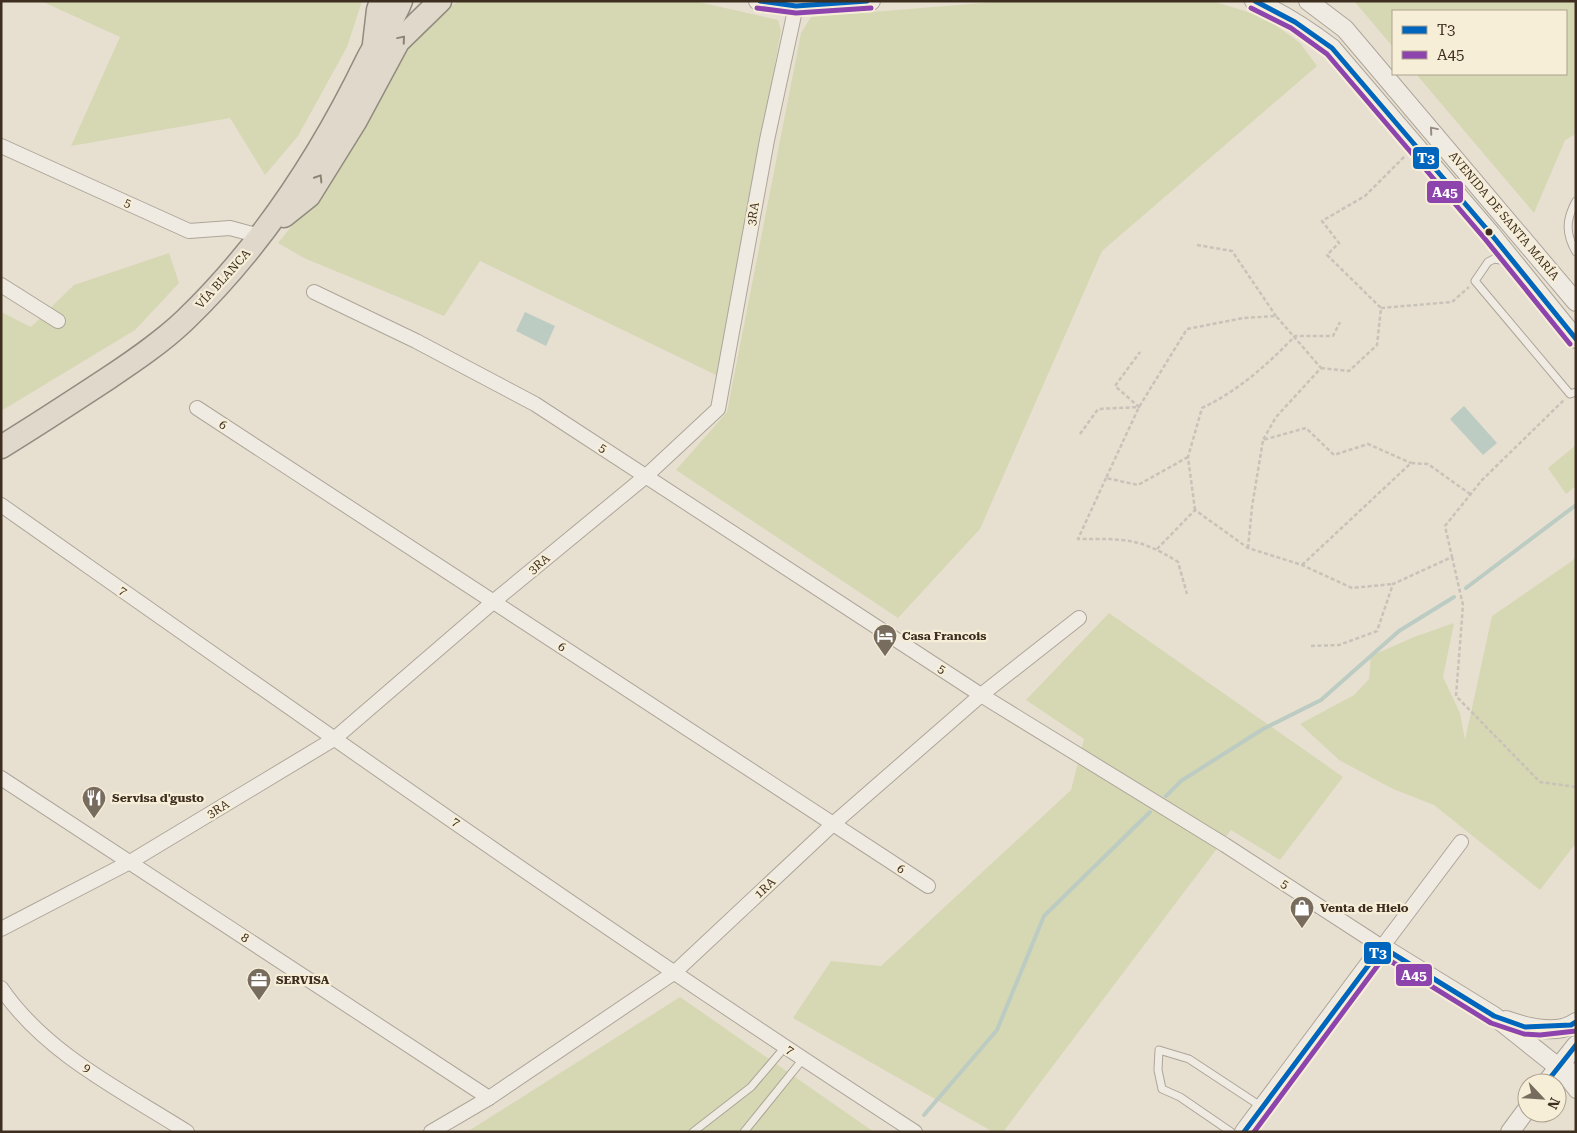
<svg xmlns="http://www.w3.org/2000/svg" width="1577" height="1133" font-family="'Roboto Serif',serif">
<rect width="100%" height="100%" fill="#e7e0d1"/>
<g fill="#d6d7b3">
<path d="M41,1H362L347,47L298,136L265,175L230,118L71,146L120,37Z"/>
<path d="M459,1H694L778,20L781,31L718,376L480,261L444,316L304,258L278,243L329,180L405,47L446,9Z"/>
<path d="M1007,1H1212L1264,17L1300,43L1317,66L1102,251L980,529L898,618L676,470L727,412L801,33L811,17Z"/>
<path d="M1354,1H1576V134L1565,140L1534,213L1416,74H1566V11H1393V47Z"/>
<path d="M169,253L179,283L135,330L1,411V312L31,327L74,285Z"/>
<path d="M1576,445V486L1566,494L1548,468Z"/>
<path d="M1576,556V843L1540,890L1434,805L1393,789L1339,760L1300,724L1354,695L1369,679L1371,656L1414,637L1454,623L1443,677L1460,713L1465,740L1492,616L1572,561Z"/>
<path d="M1109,613L1343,777L1280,860L1231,830L1003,1132H993L793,1018L831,961L881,966L1071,790L1084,739L1026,700Z"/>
<path d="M680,997L874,1132H467Z"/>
</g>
<g fill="#bcccc2">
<path d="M525,312L555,326L546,346L516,331Z"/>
<path d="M1464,406L1497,443L1483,455L1450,419Z"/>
</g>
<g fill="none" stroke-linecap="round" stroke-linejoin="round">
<g stroke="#bcccc2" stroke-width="4">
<path d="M1466,588L1576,505"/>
<path d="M1166,796L1181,781L1263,729L1321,700L1399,631L1454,597"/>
<path d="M924,1115L997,1030L1044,916L1150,812"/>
</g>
<defs>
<g id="service">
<path d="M1576,201C1566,219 1565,233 1576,252"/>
<path d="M1507,261L1494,259L1488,262L1475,281L1570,394L1576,392"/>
<path d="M693,1132L751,1087L785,1047"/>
<path d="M744,1132L803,1059"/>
<path d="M1231,1132L1180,1097L1162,1089L1158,1070L1159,1050L1189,1059L1262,1107"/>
</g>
<g id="minor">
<path d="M1,146L189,231L230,228L260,236"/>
<path d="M1,285L58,321"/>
<path d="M314,292L416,341L535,404L981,695L1225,845L1382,947L1461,842"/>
<path d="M197,408L928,886"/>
<path d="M1,505C303,717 605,931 915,1132"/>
<path d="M1,778L489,1098"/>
<path d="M1,929L130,862L334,739L493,602L646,476L718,409L767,140L797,1"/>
<path d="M1,988C46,1054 121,1090 187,1132"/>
<path d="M1576,1071L1558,1067L1576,1091"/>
<path d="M431,1132L489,1098L675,972L833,824L981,695L1079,618"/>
</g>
<g id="tertiary">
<path d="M758,1L796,6L871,1"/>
<path d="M1254,1C1283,13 1307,29 1332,48L1491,234L1576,339"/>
<path d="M1308,1L1345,29L1576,302"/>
<path d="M1506,1020C1526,1027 1557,1036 1576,1022"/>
<path d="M1546,1083L1576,1045"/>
<path d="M1244,1132L1382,947L1494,1016L1558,1067"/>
<path d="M1510,1132L1527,1109"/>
</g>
<g id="trunk">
<path d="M374,44L378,10L381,1"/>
<path d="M284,216L309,196L355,122L398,42L440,1"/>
<path d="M1,447C37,425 72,402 107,379C134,361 162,342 185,320C262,246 321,155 367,60C377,39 393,23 401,1"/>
</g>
</defs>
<use href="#service" stroke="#ada599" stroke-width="9"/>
<use href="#minor" stroke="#ada599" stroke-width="16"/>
<use href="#tertiary" stroke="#ada599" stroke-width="20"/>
<use href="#trunk" stroke="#928b80" stroke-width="25"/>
<g stroke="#c8c2b9" stroke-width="2.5" stroke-dasharray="4 2.5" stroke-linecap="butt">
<path d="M1197,245L1232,251L1276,316"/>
<path d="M1381,308L1452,302L1469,287"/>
<path d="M1321,368L1349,371L1377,345L1381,308L1327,255L1339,243L1322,221L1365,196L1405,156"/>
<path d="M1080,434L1098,409L1139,407L1115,386L1140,352"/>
<path d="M1188,457L1138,485L1106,478L1139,407L1187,329L1243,318L1276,316L1321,368L1276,417L1263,440"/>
<path d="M1106,478L1078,539C1123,539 1139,537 1178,562L1187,594"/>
<path d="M1195,510L1188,457L1202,408C1238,391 1267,365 1295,336H1333L1340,322"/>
<path d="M1248,548L1252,507L1263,440L1306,428L1334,455L1368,444L1411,463"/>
<path d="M1157,549L1195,510L1248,548L1302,565L1352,588L1393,584"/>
<path d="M1452,557L1463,605L1456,696L1540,782L1576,787"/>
<path d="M1302,565L1411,463L1428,464L1470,494"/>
<path d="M1311,646L1339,645L1377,631L1393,584L1452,557L1445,526L1482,480L1564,400"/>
</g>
<use href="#service" stroke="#efebe3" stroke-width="7"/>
<use href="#minor" stroke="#efebe3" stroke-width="14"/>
<use href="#tertiary" stroke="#efebe3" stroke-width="18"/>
<use href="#trunk" stroke="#e0d9cb" stroke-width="22"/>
<defs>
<g id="bus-1">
<path d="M760,1L796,6L867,1"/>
<path d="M1255,1L1295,22L1332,48L1491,234L1576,339"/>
<path d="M1546,1083L1576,1045"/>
<path d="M1244,1132L1382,947L1494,1016L1525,1027L1571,1025L1576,1022"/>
</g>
<g id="bus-2">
<path d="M757,8L796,13L871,8"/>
<path d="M1251,8L1291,28L1327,54L1485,239L1570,344"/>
<path d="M1254,1132L1384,957L1491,1023L1524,1034L1540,1035L1576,1031"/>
</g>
</defs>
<use href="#bus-1" stroke="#f7eed8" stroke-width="9"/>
<use href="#bus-2" stroke="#f7eed8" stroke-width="9"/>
<use href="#bus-1" stroke="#0065bd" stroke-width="5"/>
<use href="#bus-2" stroke="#8e44ad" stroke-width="5"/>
</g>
<defs><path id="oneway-chevron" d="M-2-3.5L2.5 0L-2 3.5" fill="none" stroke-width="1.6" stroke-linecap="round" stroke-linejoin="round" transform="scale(1.25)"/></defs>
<g stroke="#8e8476">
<use href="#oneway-chevron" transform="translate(402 39) rotate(-50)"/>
<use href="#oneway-chevron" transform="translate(319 178) rotate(-58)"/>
</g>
<use stroke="#968c82" href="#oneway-chevron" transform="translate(1433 130) rotate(-130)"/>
<defs>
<symbol id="hotel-pin" viewBox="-11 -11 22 30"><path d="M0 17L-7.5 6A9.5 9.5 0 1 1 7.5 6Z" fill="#786c5e" stroke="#f7eed8"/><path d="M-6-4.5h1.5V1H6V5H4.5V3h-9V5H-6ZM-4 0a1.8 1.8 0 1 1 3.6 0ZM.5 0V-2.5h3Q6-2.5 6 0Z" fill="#fff"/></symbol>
<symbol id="restaurant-pin" viewBox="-11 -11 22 30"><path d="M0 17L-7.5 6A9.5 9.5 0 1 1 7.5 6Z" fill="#786c5e" stroke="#f7eed8"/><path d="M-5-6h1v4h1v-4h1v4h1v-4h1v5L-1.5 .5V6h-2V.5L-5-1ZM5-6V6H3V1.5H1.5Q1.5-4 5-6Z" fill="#fff"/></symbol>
<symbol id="shop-pin" viewBox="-11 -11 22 30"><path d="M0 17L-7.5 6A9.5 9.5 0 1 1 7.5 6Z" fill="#786c5e" stroke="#f7eed8"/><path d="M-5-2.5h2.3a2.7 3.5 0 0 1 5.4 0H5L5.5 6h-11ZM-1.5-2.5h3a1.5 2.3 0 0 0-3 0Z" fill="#fff"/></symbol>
<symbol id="office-pin" viewBox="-11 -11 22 30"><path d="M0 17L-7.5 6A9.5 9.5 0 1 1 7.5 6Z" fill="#786c5e" stroke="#f7eed8"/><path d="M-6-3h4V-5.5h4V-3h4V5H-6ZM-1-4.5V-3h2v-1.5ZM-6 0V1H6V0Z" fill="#fff"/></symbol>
</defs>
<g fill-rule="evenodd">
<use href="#hotel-pin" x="871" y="622" width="28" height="38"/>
<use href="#restaurant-pin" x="80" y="784" width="28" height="38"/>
<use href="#shop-pin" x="1288" y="894" width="28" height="38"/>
<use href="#office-pin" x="245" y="966" width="28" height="38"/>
</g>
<circle fill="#3d2e20" stroke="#f7eed8" stroke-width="2" cx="1489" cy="232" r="4.5"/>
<g text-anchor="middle" stroke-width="4.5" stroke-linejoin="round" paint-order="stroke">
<g font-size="12" fill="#3d2e20" stroke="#f7eed8">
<text transform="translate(128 203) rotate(24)" y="4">5</text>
<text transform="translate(753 214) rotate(-80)" y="4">3RA</text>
<text transform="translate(1504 216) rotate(50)" y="4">AVENIDA DE SANTA MARÍA</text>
<text transform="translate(223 279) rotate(-48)" y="4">VÍA BLANCA</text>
<text transform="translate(223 425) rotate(33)" y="4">6</text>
<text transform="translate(603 448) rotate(33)" y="4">5</text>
<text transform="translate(539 564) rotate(-40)" y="4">3RA</text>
<text transform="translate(123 591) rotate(35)" y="4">7</text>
<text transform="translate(562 647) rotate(33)" y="4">6</text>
<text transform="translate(942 669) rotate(33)" y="4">5</text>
<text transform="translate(218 809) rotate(-31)" y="4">3RA</text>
<text transform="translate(456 822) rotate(34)" y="4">7</text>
<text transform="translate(901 869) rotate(33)" y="4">6</text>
<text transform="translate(1285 884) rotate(33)" y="4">5</text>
<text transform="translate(765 888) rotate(-43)" y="4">1RA</text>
<text transform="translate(245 938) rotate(33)" y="4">8</text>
<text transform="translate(790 1050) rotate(34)" y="4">7</text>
<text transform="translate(87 1068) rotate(33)" y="4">9</text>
</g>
<g font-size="12" font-weight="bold" fill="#3d2e20" stroke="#f7eed8" text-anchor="start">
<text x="902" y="640">Casa Francois</text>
<text x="112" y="802">Servisa d'gusto</text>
<text x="1320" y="912">Venta de Hielo</text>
<text x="276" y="984">SERVISA</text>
</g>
</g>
<g stroke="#f7eed8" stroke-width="2">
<rect x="1412" y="146" width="28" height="24" rx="5" fill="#0065bd"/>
<rect x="1426" y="180" width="38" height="24" rx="5" fill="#8e44ad"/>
<rect x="1363" y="941" width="29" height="24" rx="5" fill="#0065bd"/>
<rect x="1395" y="963" width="38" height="24" rx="5" fill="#8e44ad"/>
</g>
<g font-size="14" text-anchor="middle" font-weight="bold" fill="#fff">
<text x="1426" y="163">T3</text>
<text x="1445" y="197">A45</text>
<text x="1378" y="958">T3</text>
<text x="1414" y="980">A45</text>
</g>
<rect width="1577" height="1133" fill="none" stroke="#3d2e20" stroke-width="5"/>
<rect x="1392" y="10" width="175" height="65" fill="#f7eed8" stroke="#ada18e"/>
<rect x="1402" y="26" width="25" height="8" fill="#0065bd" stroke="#ada18e"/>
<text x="1437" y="35" font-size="15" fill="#3d2e20">T3</text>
<rect x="1402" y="51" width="25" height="8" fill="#8e44ad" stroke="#ada18e"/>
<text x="1437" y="60" font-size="15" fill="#3d2e20">A45</text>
<g transform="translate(1542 1098) rotate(115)"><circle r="24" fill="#f7eed8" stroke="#ada18e"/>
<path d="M0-4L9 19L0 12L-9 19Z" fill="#786c5e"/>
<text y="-8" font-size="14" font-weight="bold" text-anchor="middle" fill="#3d2e20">N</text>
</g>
</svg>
